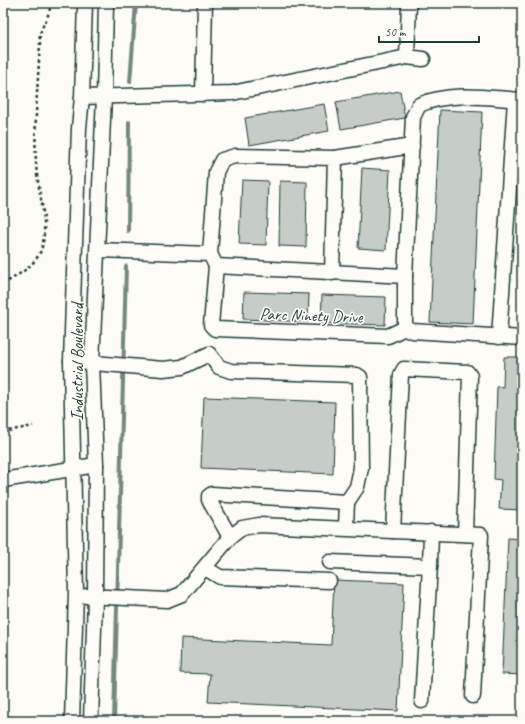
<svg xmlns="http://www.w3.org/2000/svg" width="525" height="724" font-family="Caveat,sans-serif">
<rect width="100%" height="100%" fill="#fdfcf7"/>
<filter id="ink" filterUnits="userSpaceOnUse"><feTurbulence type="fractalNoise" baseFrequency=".025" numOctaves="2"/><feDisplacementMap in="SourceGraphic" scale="8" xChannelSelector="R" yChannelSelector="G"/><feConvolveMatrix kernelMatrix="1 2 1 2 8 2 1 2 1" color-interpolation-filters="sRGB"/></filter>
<g filter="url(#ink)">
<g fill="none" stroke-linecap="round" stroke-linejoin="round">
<g stroke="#75877f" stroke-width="4">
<path d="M130,82L136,3"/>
<path d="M128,231L129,122"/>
<path d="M114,721L126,266"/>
</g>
</g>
<g fill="#c6cdc7" stroke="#1f3d34">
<path d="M400,91L405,118L341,129L336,102Z"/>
<path d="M324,104L329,131L249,145L245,118Z"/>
<path d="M440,110L482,112L473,324L430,322Z"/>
<path d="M362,168L390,170L386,250L358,248Z"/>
<path d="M242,180L268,181L266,245L239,244Z"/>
<path d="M280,181L307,182L306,247L279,246Z"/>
<path d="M244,292L309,294L308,322L243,319Z"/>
<path d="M322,295L386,297L385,325L321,323Z"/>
<path d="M504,357H522V510L499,509L501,480L494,479L497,386L503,387Z"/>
<path d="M204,397L335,402L333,474L201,468Z"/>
<path d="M508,538L522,539V675L502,674Z"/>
<path d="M334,580L404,583L398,711L208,702L210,674L180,673L181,638L331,645Z"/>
</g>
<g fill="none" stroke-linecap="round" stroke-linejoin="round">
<defs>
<g id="minor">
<path d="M407,57L423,59"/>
<path d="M203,94L205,3"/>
<path d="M82,97L232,93L407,57L409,3"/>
<path d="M522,100C488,98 452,91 419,105L413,117L405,276V328L412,331L522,338"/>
<path d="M335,158L412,146"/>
<path d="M98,250L210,254L216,266L405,276"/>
<path d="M210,254L216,172L222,160L235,156L335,158L332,273"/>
<path d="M216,266L211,325L215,329L388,336L405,328"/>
<path d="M499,337L515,100"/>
<path d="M71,361L163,369L182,367L209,354L219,367L231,371L357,375L360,377L361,468L357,487L347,502L212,494L209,496V500L230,537"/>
<path d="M3,480L96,465"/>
<path d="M346,528L347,502"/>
<path d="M393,531L401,375L404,369L467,372L470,376L465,534"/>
<path d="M330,562L430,566L422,701"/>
<path d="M430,566L431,532"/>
<path d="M205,568L220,577L329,581"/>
<path d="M86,596L167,600L182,594L230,537L242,528L259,525L481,535L473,696"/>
<path d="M72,721L76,593L71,361L79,128L82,97L85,3"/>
<path d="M91,721L95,597L96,465L92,363L104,97L106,3"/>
</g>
</defs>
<use href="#minor" stroke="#1f3d34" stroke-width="17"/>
<g stroke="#1f3d34" stroke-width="2.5" stroke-dasharray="3 3" stroke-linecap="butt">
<path d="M3,284C17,276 38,264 42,247C49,219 37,191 36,162C34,123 38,83 40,43C40,40 39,35 41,31C44,21 51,14 50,3"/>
<path d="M3,432L33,426"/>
</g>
<use href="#minor" stroke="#fdfcf7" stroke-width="14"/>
</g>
</g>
<g text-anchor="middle" stroke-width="3.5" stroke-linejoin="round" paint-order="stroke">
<g font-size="17" fill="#1f3d34" stroke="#fdfcf7">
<text transform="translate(311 315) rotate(2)" y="6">Parc Ninety Drive</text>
<text transform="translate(77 362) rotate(-90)" y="6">Industrial Boulevard</text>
</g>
</g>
<rect width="525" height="724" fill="none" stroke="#fdfcf7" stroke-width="16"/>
<rect x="8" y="8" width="509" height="708" fill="none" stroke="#1f3d34" stroke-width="1.5" filter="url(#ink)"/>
<path d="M379 36v6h100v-6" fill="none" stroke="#1f3d34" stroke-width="2"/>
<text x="385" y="36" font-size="12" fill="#1f3d34" stroke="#fdfcf7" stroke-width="3" paint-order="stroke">50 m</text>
</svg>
